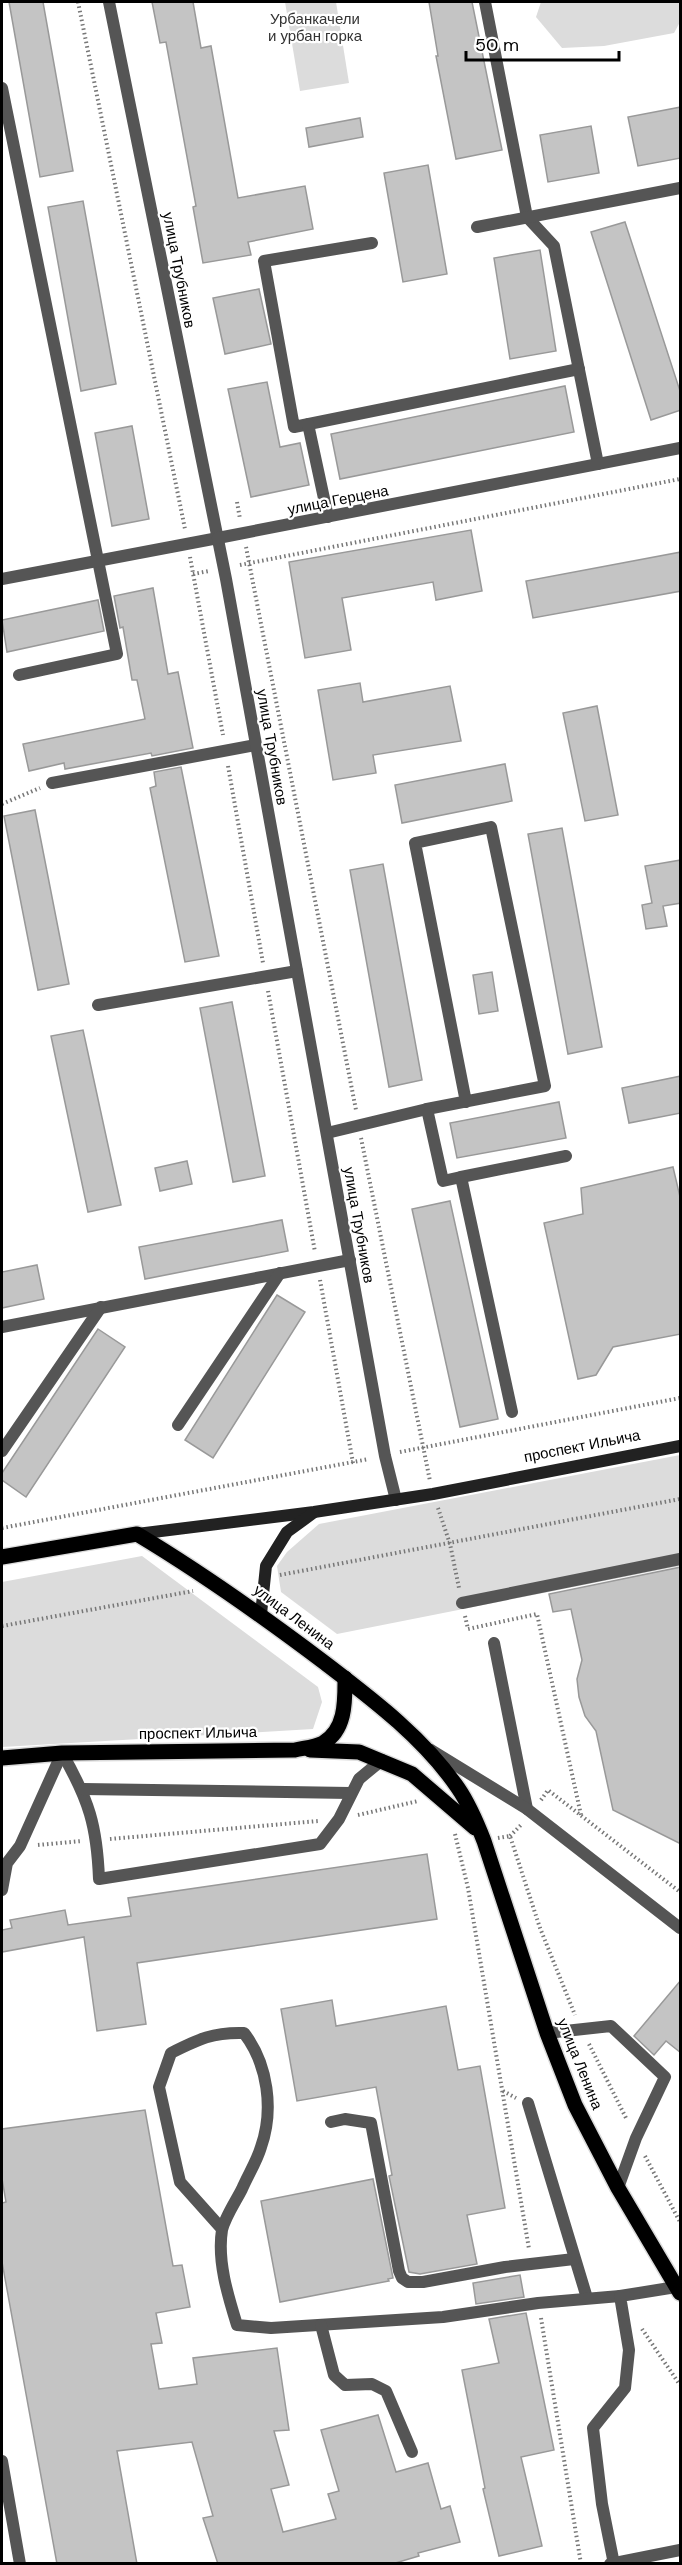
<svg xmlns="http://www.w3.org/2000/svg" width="682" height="2565" font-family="'DM Sans',sans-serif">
<rect width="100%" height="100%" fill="#fff"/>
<g fill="#dcdcdc">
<path d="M285,2H336L349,83L300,91Z"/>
<path d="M541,2H680V22L674,33L604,46L562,48L536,17Z"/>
<path d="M680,1455V1566L337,1634L281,1592L277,1566L287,1552L319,1524Z"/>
<path d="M142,1556L318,1687L322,1702L313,1729L2,1747V1582Z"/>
</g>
<g fill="#c4c4c4" stroke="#999" stroke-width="1.5">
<path d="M9,2H43L73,171L40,177Z"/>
<path d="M152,2H193L201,48L211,46L238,198L305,186L313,229L248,242L251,255L203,263L193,207L196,206L166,42L160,43Z"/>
<path d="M429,2H472L502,150L456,159L436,56H438Z"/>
<path d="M681,107V158L638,166L628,117Z"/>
<path d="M360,118L363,137L309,147L306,128Z"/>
<path d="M591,126L599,173L548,182L540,135Z"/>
<path d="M428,165L447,274L403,282L384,173Z"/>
<path d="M83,201L116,384L81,391L48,207Z"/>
<path d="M625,222L681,394V410L651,420L591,232Z"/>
<path d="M540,250L556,351L510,359L494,258Z"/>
<path d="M259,289L271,344L225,354L213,298Z"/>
<path d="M267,382L280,447L300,443L309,485L251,497L228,389Z"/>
<path d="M565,386L574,432L340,479L331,434Z"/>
<path d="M132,426L149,519L112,526L95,433Z"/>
<path d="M471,530L482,591L436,600L433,582L342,598L351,650L305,658L289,562Z"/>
<path d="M681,552V591L533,618L526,581Z"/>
<path d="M153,588L168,674L178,672L193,748L152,756L151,753L65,769L64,763L29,771L23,744L145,719L137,680H132L123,627L120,628L114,596Z"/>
<path d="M98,600L104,631L7,652L2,620Z"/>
<path d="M360,683L363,702L450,686L461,741L373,755L376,773L333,780L318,690Z"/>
<path d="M597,706L618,815L585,821L563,713Z"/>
<path d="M505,764L512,801L402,823L395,785Z"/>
<path d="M181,767L219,956L185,962L150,788L156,786L154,772Z"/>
<path d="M35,810L69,984L38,990L4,816Z"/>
<path d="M562,828L602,1047L568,1054L528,834Z"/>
<path d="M681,860V903L663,906L667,926L646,929L642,905L652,903L645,866Z"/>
<path d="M383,864L422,1080L389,1087L350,870Z"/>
<path d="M492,972L498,1011L479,1014L473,975Z"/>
<path d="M232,1002L265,1176L233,1182L200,1008Z"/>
<path d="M83,1030L121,1205L88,1212L51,1036Z"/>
<path d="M681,1076V1113L629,1123L622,1088Z"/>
<path d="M559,1102L566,1138L457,1158L450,1123Z"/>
<path d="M187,1161L192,1184L160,1191L155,1168Z"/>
<path d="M673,1167L681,1201V1334L613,1347L596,1375L578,1379L544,1223L583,1214L581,1188Z"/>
<path d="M450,1201L498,1419L460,1427L412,1209Z"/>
<path d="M282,1220L288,1251L145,1279L139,1247Z"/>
<path d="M37,1265L44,1299L2,1308V1272Z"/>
<path d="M277,1295L305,1312L213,1458L185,1440Z"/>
<path d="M98,1329L125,1347L26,1497L2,1480V1473Z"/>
<path d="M681,1567V1844L613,1810L596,1731L585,1716L579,1697L577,1679L582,1660L571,1609L553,1612L549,1594Z"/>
<path d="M427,1854L437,1919L137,1963L146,2024L97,2031L84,1937L2,1952V1930L12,1928L10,1920L65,1910L68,1925L131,1916L128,1898Z"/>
<path d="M681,1980V2053L666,2041L654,2055L634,2036Z"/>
<path d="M332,2000L336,2026L446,2006L458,2070L480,2066L505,2208L467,2215L477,2264L420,2274L409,2272L389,2176L392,2175L376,2087L297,2101L281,2009Z"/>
<path d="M145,2110L173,2266L182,2265L190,2307L156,2313L162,2343L151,2344L159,2389L197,2384L193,2358L277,2348L289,2430L274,2431L289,2485L271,2489L283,2532L336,2519L328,2494L339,2491L321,2430L378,2415L396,2472L428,2463L441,2509L450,2506L460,2542L418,2553L419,2556L392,2564H218L203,2518L213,2516L192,2442L117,2451L137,2564H57L2,2262V2203L6,2202L2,2179V2129Z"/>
<path d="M373,2179L393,2278L388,2279L389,2281L280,2302L261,2201Z"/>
<path d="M520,2275L524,2297L476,2304L473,2283Z"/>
<path d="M526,2313L554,2450L521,2457L542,2546L499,2556L483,2489L485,2488L462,2370L499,2363L489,2319Z"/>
</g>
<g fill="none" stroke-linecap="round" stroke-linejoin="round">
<defs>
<g id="primary">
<path d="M2,1557L137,1534C202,1573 264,1617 325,1663C372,1699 424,1738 458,1788C469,1804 477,1823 484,1841L547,2033L575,2105L618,2188L680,2293"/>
<path d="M310,1750L359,1752L412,1774L475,1828"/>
<path d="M2,1758L62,1753L295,1750C304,1748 316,1747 323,1743C346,1730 345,1701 345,1678"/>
</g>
</defs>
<use href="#primary" stroke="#dbdbdb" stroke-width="18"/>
<g stroke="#777" stroke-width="4" stroke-dasharray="1.5 3" stroke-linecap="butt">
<path d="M78,2L185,529"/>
<path d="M237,502L240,519"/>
<path d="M246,547L356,1110"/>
<path d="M190,557L223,735"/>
<path d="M240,565L680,479"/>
<path d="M193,574L209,571"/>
<path d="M228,766L263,963"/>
<path d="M2,804L40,788"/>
<path d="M268,991L315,1252"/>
<path d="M361,1138L430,1481"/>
<path d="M320,1280L353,1463"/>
<path d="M400,1452L680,1398"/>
<path d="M438,1508L450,1544L459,1588"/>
<path d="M2,1528L369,1459"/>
<path d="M280,1575L680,1499"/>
<path d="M465,1616L468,1629L537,1614L581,1815"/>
<path d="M2,1626L193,1591"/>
<path d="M541,1800L548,1790L680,1892"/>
<path d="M358,1815L418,1801"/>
<path d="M455,1834L468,1888L529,2249"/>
<path d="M510,1836L522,1824"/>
<path d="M498,1838L510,1836L540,1928L575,2015"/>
<path d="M110,1839L318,1821"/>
<path d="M38,1845L82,1841"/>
<path d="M589,2044L627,2120"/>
<path d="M503,2091L516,2098"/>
<path d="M645,2156L680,2222"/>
<path d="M541,2318L581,2564"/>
<path d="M642,2329L680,2385"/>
</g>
<g stroke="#555" stroke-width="12">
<path d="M485,2L527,217L554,246L598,464"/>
<path d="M2,88L117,654L19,675"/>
<path d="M477,227L680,188"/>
<path d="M372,243L264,261L294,427L579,369"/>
<path d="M308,424L328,517"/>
<path d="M52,783L256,745"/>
<path d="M98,1005L297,971"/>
<path d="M427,1109L545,1086L491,827L415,843L466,1102"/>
<path d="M327,1133L427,1109L443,1181L461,1177L512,1412"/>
<path d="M461,1177L566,1156"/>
<path d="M2,1327L350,1260"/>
<path d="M178,1425L280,1273"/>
<path d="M2,1451L101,1307"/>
<path d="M494,1643L527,1809"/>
<path d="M62,1753C89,1800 97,1826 99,1879L320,1844L339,1819L359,1779L382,1760"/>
<path d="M83,1789L350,1793"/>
<path d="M2,1890L7,1863L20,1846L62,1753"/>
<path d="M547,2033L611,2026L665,2077L636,2138L618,2188"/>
<path d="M528,2103L587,2298"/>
<path d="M331,2122L345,2119L371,2123L399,2271L402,2278L408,2282H423L505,2267L574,2259"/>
<path d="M222,2229L180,2182L159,2087L171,2053C199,2039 213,2032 244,2033C268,2064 274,2110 261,2147C257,2161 248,2175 242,2189C236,2201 225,2217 222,2230C217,2261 228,2296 237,2325L271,2328L443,2317L538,2303L620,2296"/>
<path d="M321,2325L334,2375L345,2385L372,2384L386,2391L412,2452"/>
</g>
<path stroke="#555" stroke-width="12" d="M462,1603L680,1559"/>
<g stroke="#555" stroke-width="12">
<path d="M2,579L218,538"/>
<path d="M431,1750L527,1809L680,1928"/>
<path d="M2,2461L20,2564"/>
<path d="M614,2564L602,2504L593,2428L625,2388L629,2350L620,2296L676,2287"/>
</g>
<g stroke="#555" stroke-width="12">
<path d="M109,2L226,579L385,1456L396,1500"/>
<path d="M218,538L680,448"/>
<path d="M610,2564L680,2550"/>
</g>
<g stroke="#222" stroke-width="12">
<path d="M137,1534L314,1512L433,1494L680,1446"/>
<path d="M261,1614L266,1566L287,1532L313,1513"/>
</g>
<use href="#primary" stroke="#000" stroke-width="15"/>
</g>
<g text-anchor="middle" stroke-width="4.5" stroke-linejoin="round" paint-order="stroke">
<g font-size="15" fill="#333" stroke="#fff">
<text x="315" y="24">Урбанкачели<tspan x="315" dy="17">и урбан горка</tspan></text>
</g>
<g font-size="15" fill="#000" stroke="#fff">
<text transform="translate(179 270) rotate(79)" y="5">улица Трубников</text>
<text transform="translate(338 500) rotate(-11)" y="5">улица Герцена</text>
<text transform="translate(272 747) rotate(80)" y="5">улица Трубников</text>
<text transform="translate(359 1225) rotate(80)" y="5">улица Трубников</text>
<text transform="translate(582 1446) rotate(-11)" y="5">проспект Ильича</text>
<text transform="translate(294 1617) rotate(37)" y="5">улица Ленина</text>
<text transform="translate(198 1733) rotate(-1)" y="5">проспект Ильича</text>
<text transform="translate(580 2064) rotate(68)" y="5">улица Ленина</text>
</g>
</g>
<rect width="682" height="2565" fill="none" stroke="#000000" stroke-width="6"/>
<path d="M466 51v9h153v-9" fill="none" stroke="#000000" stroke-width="3"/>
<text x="475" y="51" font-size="18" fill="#000000" stroke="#ffffff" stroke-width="4.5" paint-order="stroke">50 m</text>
</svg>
